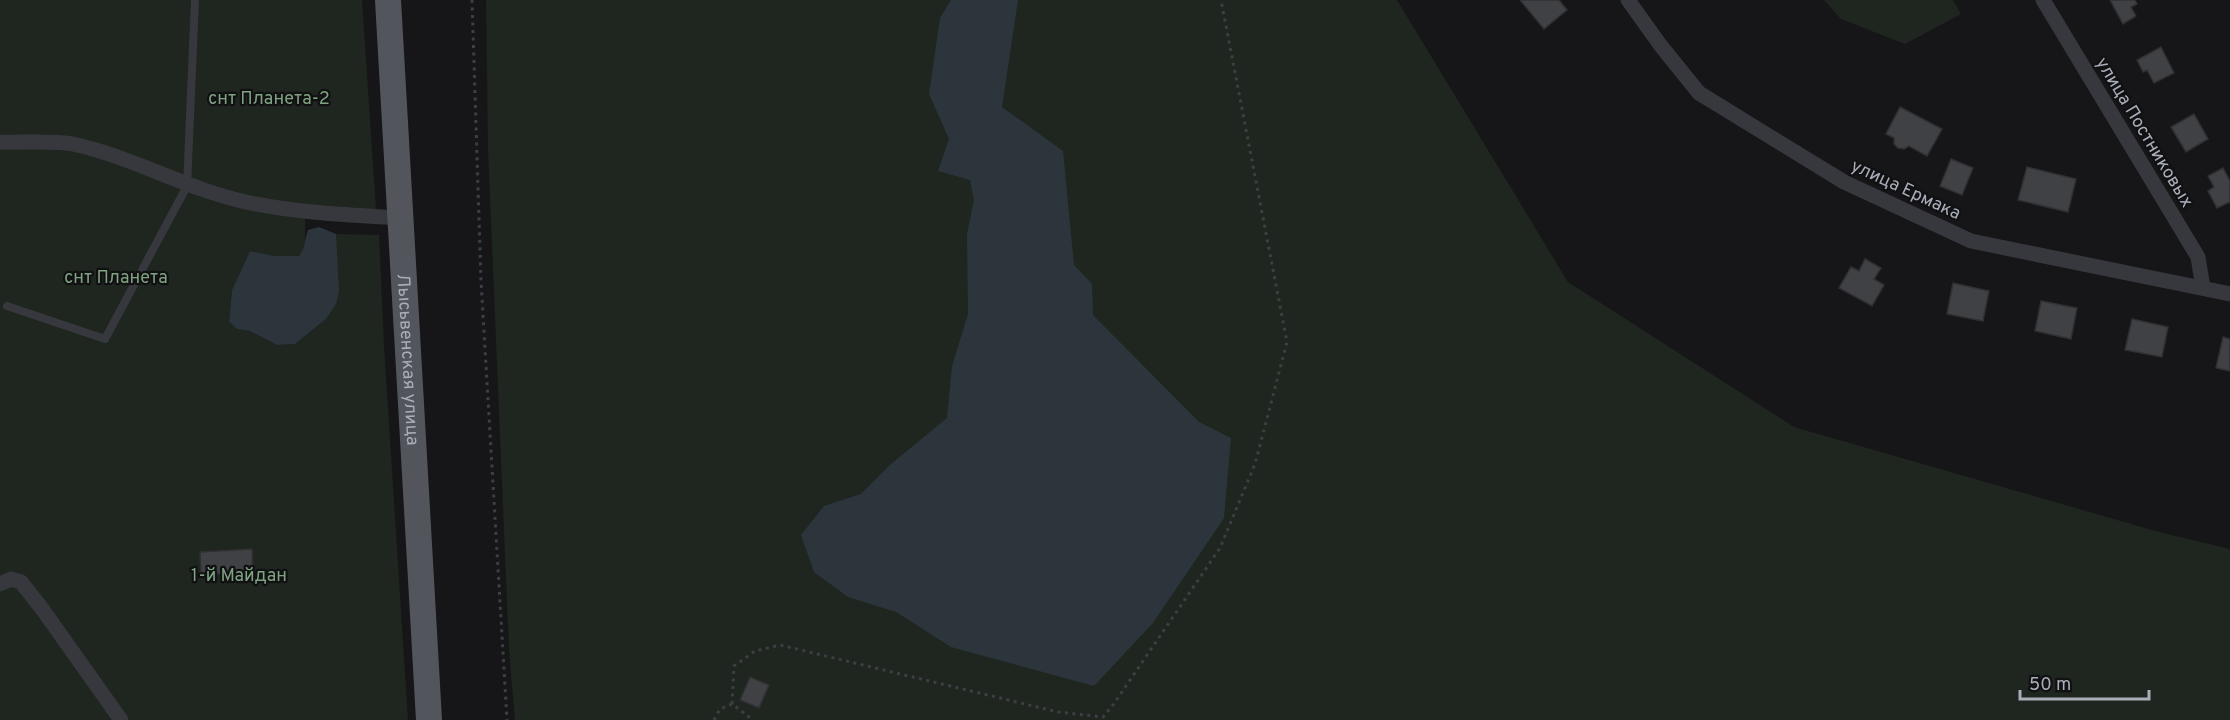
<svg xmlns="http://www.w3.org/2000/svg" width="2230" height="720" font-family="Overpass,sans-serif">
<rect width="100%" height="100%" fill="#161618"/>
<g fill="#1e261f">
<path d="M0,0H362L376,210L305,207V249L299,256H275L250,251L232,290L229,322L237,329L250,331L277,345L295,344L326,319L336,252V234L379,235L384,346L408,720H0Z"/>
<path d="M486,0H1397L1568,282L1794,427L2159,532L2230,549V720H515L509,650L488,148Z"/>
<path d="M1824,0H1953L1961,14L1905,44L1841,19Z"/>
</g>
<g fill="#2c353c">
<path d="M951,0H1018L1002,107L1063,151L1074,265L1092,284L1093,315L1199,422L1231,438L1224,518L1153,623L1094,686L951,647L896,612L848,597L814,572L801,535L824,506L861,494L891,464L947,418L952,366L968,314L967,234L974,200L970,180L938,171L949,139L929,94L940,18Z"/>
<path d="M319,227L336,234L339,292L336,304L326,319L295,344L277,345L250,331L237,329L229,322L232,290L250,251L275,256H299C306,248 304,240 308,230Z"/>
</g>
<g fill="#404145" stroke="#303034" stroke-width="1.5">
<path d="M1520,0H1559L1567,10L1544,29Z"/>
<path d="M2110,0H2135L2137,4L2131,7L2136,16L2123,24Z"/>
<path d="M2161,47L2174,73L2154,83L2147,70L2143,72L2137,60Z"/>
<path d="M1900,107L1942,129L1927,156L1909,146L1904,149L1898,148L1894,144V138L1886,134Z"/>
<path d="M2194,114L2208,139L2186,152L2171,127Z"/>
<path d="M1951,159L1973,168L1962,195L1940,186Z"/>
<path d="M2027,167L2076,179L2068,212L2018,200Z"/>
<path d="M2223,168L2230,181V202L2217,208L2208,191L2214,187L2208,176Z"/>
<path d="M1865,259L1881,268L1874,279L1884,285L1872,306L1839,288L1851,267L1859,271Z"/>
<path d="M1953,283L1989,291L1983,321L1947,314Z"/>
<path d="M2041,301L2077,308L2071,339L2035,331Z"/>
<path d="M2132,319L2168,327L2162,357L2125,350Z"/>
<path d="M2223,337L2230,339V371L2216,368Z"/>
<path d="M252,549L253,572L201,575L200,552Z"/>
<path d="M750,677L769,685L759,708L740,700Z"/>
</g>
<g fill="none" stroke-linecap="round" stroke-linejoin="round">
<g stroke="#3d3f44" stroke-width="3" stroke-dasharray="3 4.5" stroke-linecap="butt">
<path d="M472,0L481,281L507,720"/>
<path d="M732,704L734,666L755,651L780,645L1058,712L1103,717L1113,705L1220,548L1255,464L1287,342L1221,0"/>
<path d="M714,720L720,709L732,704L753,720"/>
</g>
<path stroke="#37383d" stroke-width="8" d="M7,306L105,339L187,186L195,0"/>
<g stroke="#37383d" stroke-width="15">
<path d="M1628,0L1661,46L1699,93L1844,182L1971,241L2230,294"/>
<path d="M2043,0L2198,257L2203,288"/>
<path d="M0,142C22,143 52,140 73,144C133,157 186,189 246,202C297,213 349,215 401,218"/>
<path d="M0,584L11,579L21,582L43,610L121,720"/>
</g>
<path stroke="#53555c" stroke-width="26" id="s1" d="M388,0L429,720"/>
</g>
<g text-anchor="middle" stroke-width="4.5" stroke-linejoin="round" paint-order="stroke">
<g font-size="18" fill="#7fa381" stroke="#111113">
<text x="269" y="104">снт Планета-2</text>
<text x="116" y="283">снт Планета</text>
<text x="239" y="581">1-й Майдан</text>
</g>
<g font-size="18" fill="#a8adb8" stroke="#111113">
<text transform="translate(2145 132) rotate(59)" y="6">улица Постниковых</text>
<text transform="translate(1906 189) rotate(25)" y="6">улица Ермака</text>
<text dy="6" stroke="none"><textPath href="#s1" startOffset="360">Лысьвенская улица</textPath></text>
</g>
</g>
<path d="M2020 690v9h129v-9" fill="none" stroke="#a8adb8" stroke-width="3"/>
<text x="2029" y="690" font-size="18" fill="#a8adb8" stroke="#111113" stroke-width="4.5" paint-order="stroke">50 m</text>
</svg>
